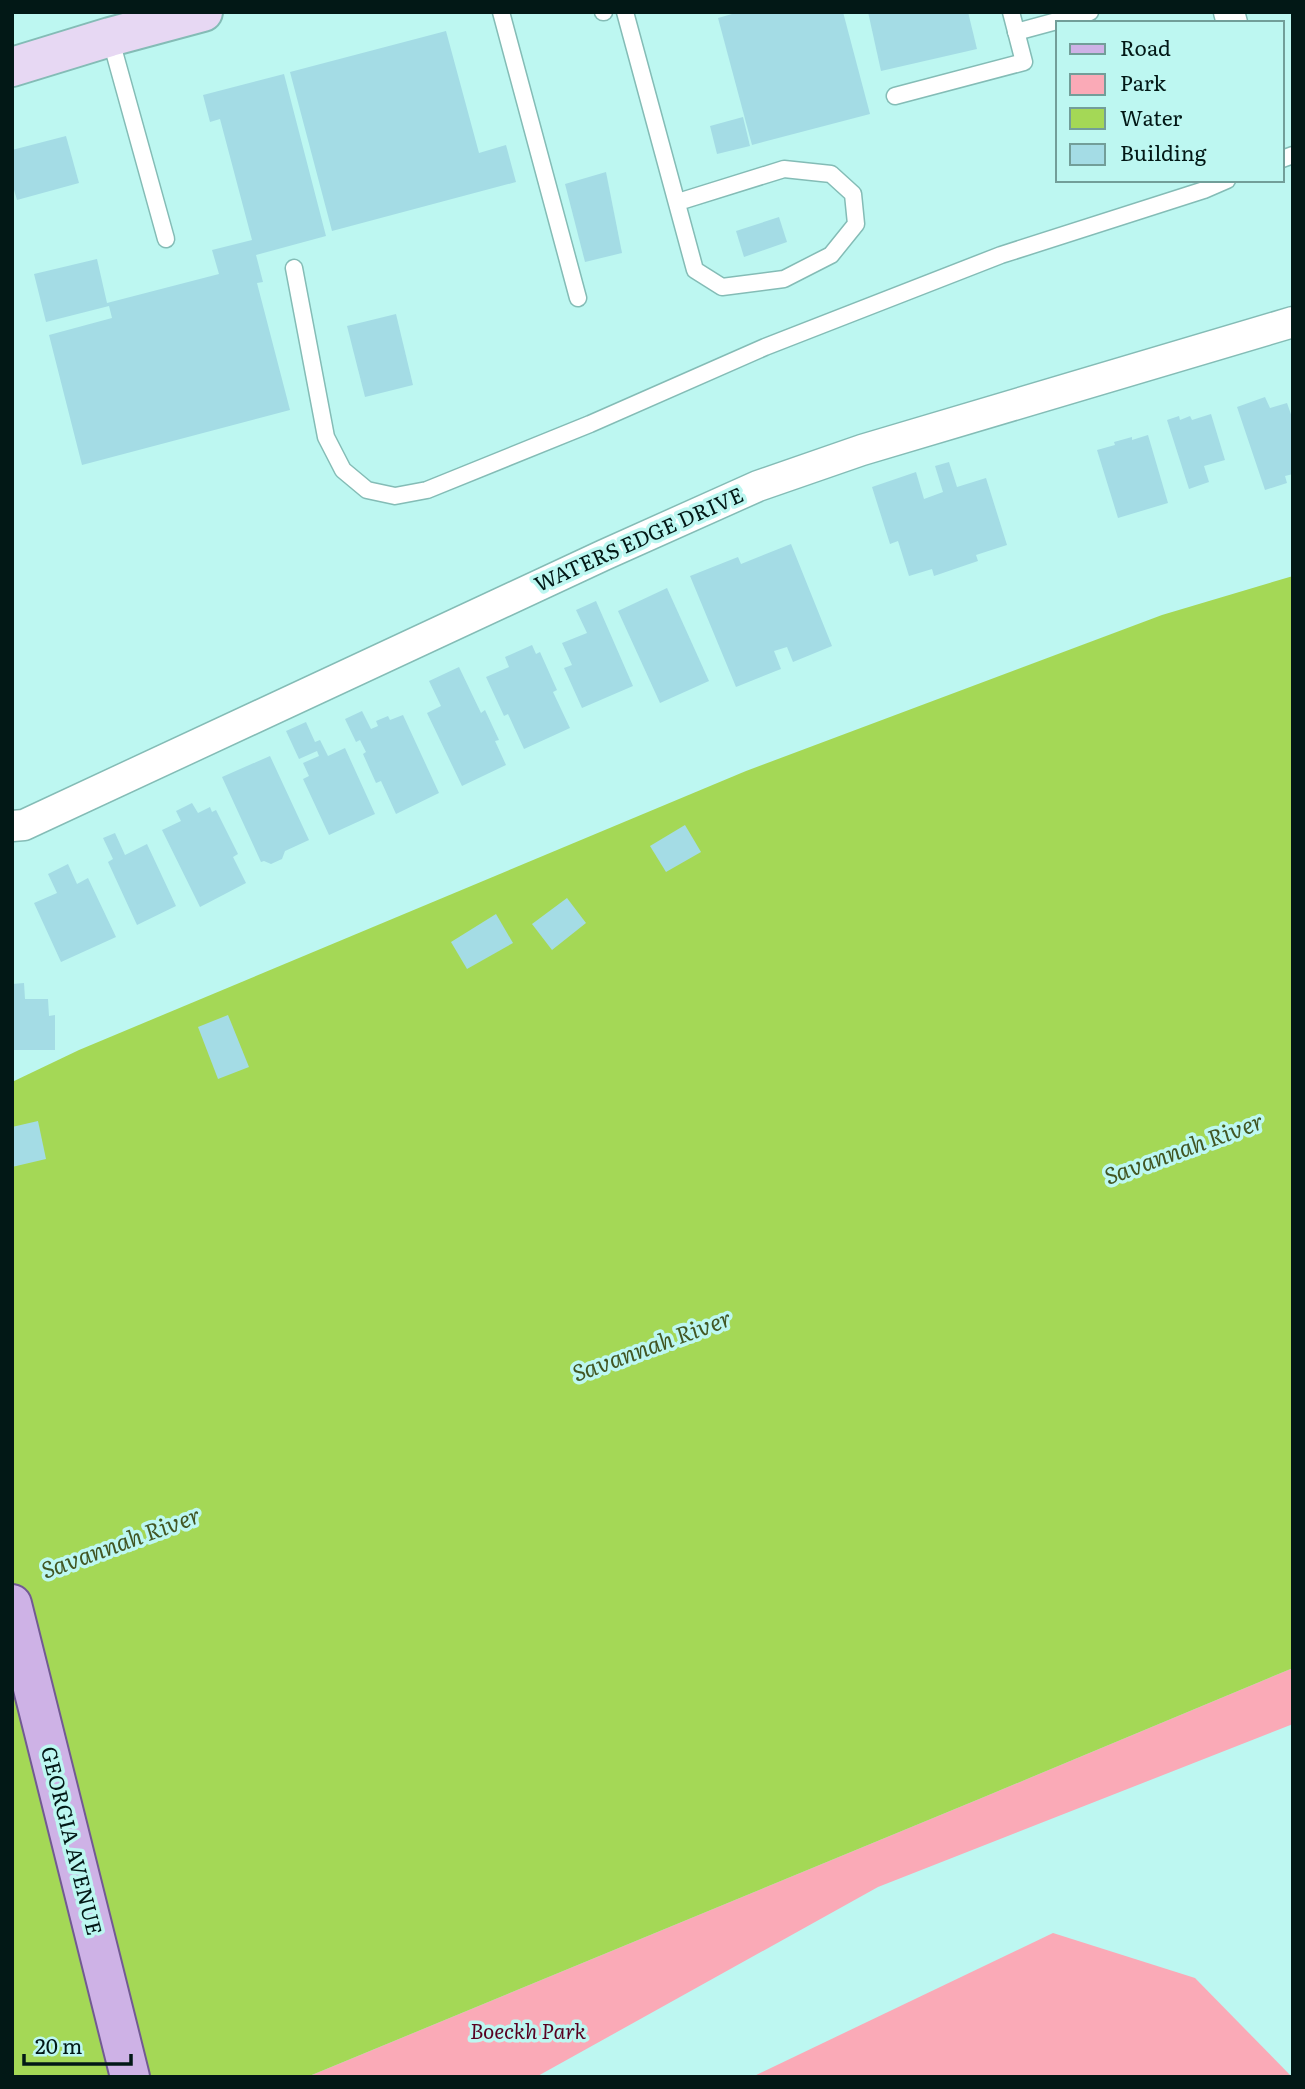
<svg xmlns="http://www.w3.org/2000/svg" width="1305" height="2089" font-family="Literata,serif">
<rect width="100%" height="100%" fill="#bdf7f1"/>
<g fill="#faaab7">
<path d="M1293,1668V1724L878,1887L536,2077H307L984,1797Z"/>
<path d="M1053,1933L1195,1978L1292,2077H752Z"/>
</g>
<path fill="#a4d856" d="M1293,576V1668L984,1797L307,2077H12V1082L79,1050L746,771L1162,615Z"/>
<g fill="#a4dce5">
<path d="M739,12H843L870,114L752,145L718,18Z"/>
<path d="M868,12H968L977,49L881,71Z"/>
<path d="M446,31L479,153L506,145L516,182L332,231L290,72Z"/>
<path d="M284,74L326,236L256,255L263,282L257,283L290,410L82,465L49,335L112,318L109,306L46,322L34,274L97,259L107,303L219,274L212,250L252,240L220,119L210,122L203,95Z"/>
<path d="M743,117L750,146L717,154L710,126Z"/>
<path d="M66,136L79,183L17,200L12,183V150Z"/>
<path d="M606,172L622,253L585,262L565,184Z"/>
<path d="M779,217L787,242L744,257L736,231Z"/>
<path d="M396,314L413,385L365,397L347,326Z"/>
<path d="M1265,397L1270,408L1287,403L1293,420V474L1285,476L1287,483L1265,490L1237,407Z"/>
<path d="M1211,414L1225,460L1204,466L1209,482L1189,489L1167,420L1179,416L1180,420L1190,416L1192,420Z"/>
<path d="M1148,435L1168,503L1118,518L1097,450L1115,445L1114,442L1132,437V440Z"/>
<path d="M949,462L957,487L986,478L1007,545L976,555L978,561L934,576L932,569L909,576L898,541L890,544L872,487L916,472L924,499L943,492L935,466Z"/>
<path d="M791,544L832,646L793,662L787,647L774,651L781,669L736,687L690,576L738,557L741,564Z"/>
<path d="M667,588L709,681L660,703L618,611Z"/>
<path d="M596,601L633,686L582,708L564,668L572,665L562,643L587,633L576,610Z"/>
<path d="M532,645L536,654L540,652L557,690L553,692L570,728L524,749L508,714L504,716L486,677L509,667L505,657Z"/>
<path d="M459,667L481,713L485,710L499,740L495,741L506,765L462,786L427,713L441,706L429,681Z"/>
<path d="M362,711L371,729L378,726L376,721L388,716L390,720L403,715L439,793L396,814L381,781L376,783L363,754L366,752L360,740L356,742L345,719Z"/>
<path d="M306,722L315,742L320,740L328,756L345,748L375,814L329,835L303,779L309,776L303,763L319,756L317,751L299,759L286,731Z"/>
<path d="M270,756L309,840L285,851L282,859L271,864L264,861L261,862L222,777Z"/>
<path d="M192,803L198,813L210,807L212,812L216,810L238,854L233,857L246,883L200,907L162,830L181,821L176,811Z"/>
<path d="M685,825L701,852L666,872L650,846Z"/>
<path d="M115,833L125,855L147,844L176,906L137,925L108,862L113,859L103,838Z"/>
<path d="M68,864L77,884L88,878L116,937L61,962L34,903L57,893L48,874Z"/>
<path d="M567,898L586,923L552,950L532,924Z"/>
<path d="M496,914L513,943L467,969L451,942Z"/>
<path d="M24,983L25,999H48L49,1016L55,1015V1050H12V984Z"/>
<path d="M228,1015L249,1067L218,1079L198,1027Z"/>
<path d="M38,1121L46,1159L12,1167V1127Z"/>
</g>
<g fill="none" stroke-linecap="round" stroke-linejoin="round">
<defs>
<g id="service">
<path d="M501,12L578,298"/>
<path d="M603,12H604"/>
<path d="M625,12L695,270L722,287L784,279L831,255L856,224L853,194L831,174L784,169L678,202"/>
<path d="M1016,32L1090,12"/>
<path d="M110,37L166,239"/>
<path d="M895,96L1024,62L1011,12"/>
<path d="M1282,159L1293,155"/>
<path d="M294,268L326,437L343,470L367,490L395,496L427,490L590,424L765,347L1001,255L1204,190L1227,180"/>
</g>
<g id="minor">
<path d="M1229,12L1232,23"/>
<path d="M12,826L24,825L604,555L758,486L862,450L1293,322"/>
</g>
<path id="secondary" d="M12,67L110,37L203,12"/>
<path id="primary" d="M12,1604L130,2077"/>
</defs>
<use href="#service" stroke="#84bcb6" stroke-width="19"/>
<use href="#minor" stroke="#84bcb6" stroke-width="33"/>
<use href="#secondary" stroke="#84bcb6" stroke-width="42"/>
<use href="#primary" stroke="#725a93" stroke-width="42"/>
<use href="#service" stroke="#fff" stroke-width="16"/>
<use href="#minor" stroke="#fff" stroke-width="30"/>
<use href="#secondary" stroke="#e7d8f3" stroke-width="38"/>
<use href="#primary" stroke="#ceb2e6" stroke-width="38"/>
</g>
<g text-anchor="middle" stroke-width="7" stroke-linejoin="round" paint-order="stroke">
<g font-size="21" fill="#021816" stroke="#bdf7f1">
<text transform="translate(639 540) rotate(-24)" y="7">WATERS EDGE DRIVE</text>
<text transform="translate(71 1841) rotate(76)" y="7">GEORGIA AVENUE</text>
</g>
<g font-size="21" font-style="italic" fill="#580020" stroke="#bdf7f1">
<text x="528" y="2039">Boeckh Park</text>
</g>
<g font-size="23" font-style="italic" fill="#415623" stroke="#bdf7f1">
<text transform="translate(1184 1149) rotate(-20)" y="8">Savannah River</text>
<text transform="translate(652 1346) rotate(-20)" y="8">Savannah River</text>
<text transform="translate(121 1543) rotate(-20)" y="8">Savannah River</text>
</g>
</g>
<rect width="1305" height="2089" fill="none" stroke="#021816" stroke-width="28"/>
<rect x="1056" y="21" width="228" height="161" fill="#bdf7f1" stroke="#729e99" stroke-width="2"/>
<rect x="1070" y="44" width="35" height="10" fill="#ceb2e6" stroke="#729e99" stroke-width="2"/>
<text x="1120" y="56" font-size="21" fill="#021816">Road</text>
<rect x="1070" y="74" width="35" height="21" fill="#faaab7" stroke="#729e99" stroke-width="2"/>
<text x="1120" y="91" font-size="21" fill="#021816">Park</text>
<rect x="1070" y="108" width="35" height="21" fill="#a4d856" stroke="#729e99" stroke-width="2"/>
<text x="1120" y="126" font-size="21" fill="#021816">Water</text>
<rect x="1070" y="144" width="35" height="21" fill="#a4dce5" stroke="#729e99" stroke-width="2"/>
<text x="1120" y="161" font-size="21" fill="#021816">Building</text>
<path d="M24 2054v10h107v-10" fill="none" stroke="#021816" stroke-width="3.5"/>
<text x="35" y="2054" font-size="21" fill="#021816" stroke="#bdf7f1" stroke-width="5" paint-order="stroke">20 m</text>
</svg>
